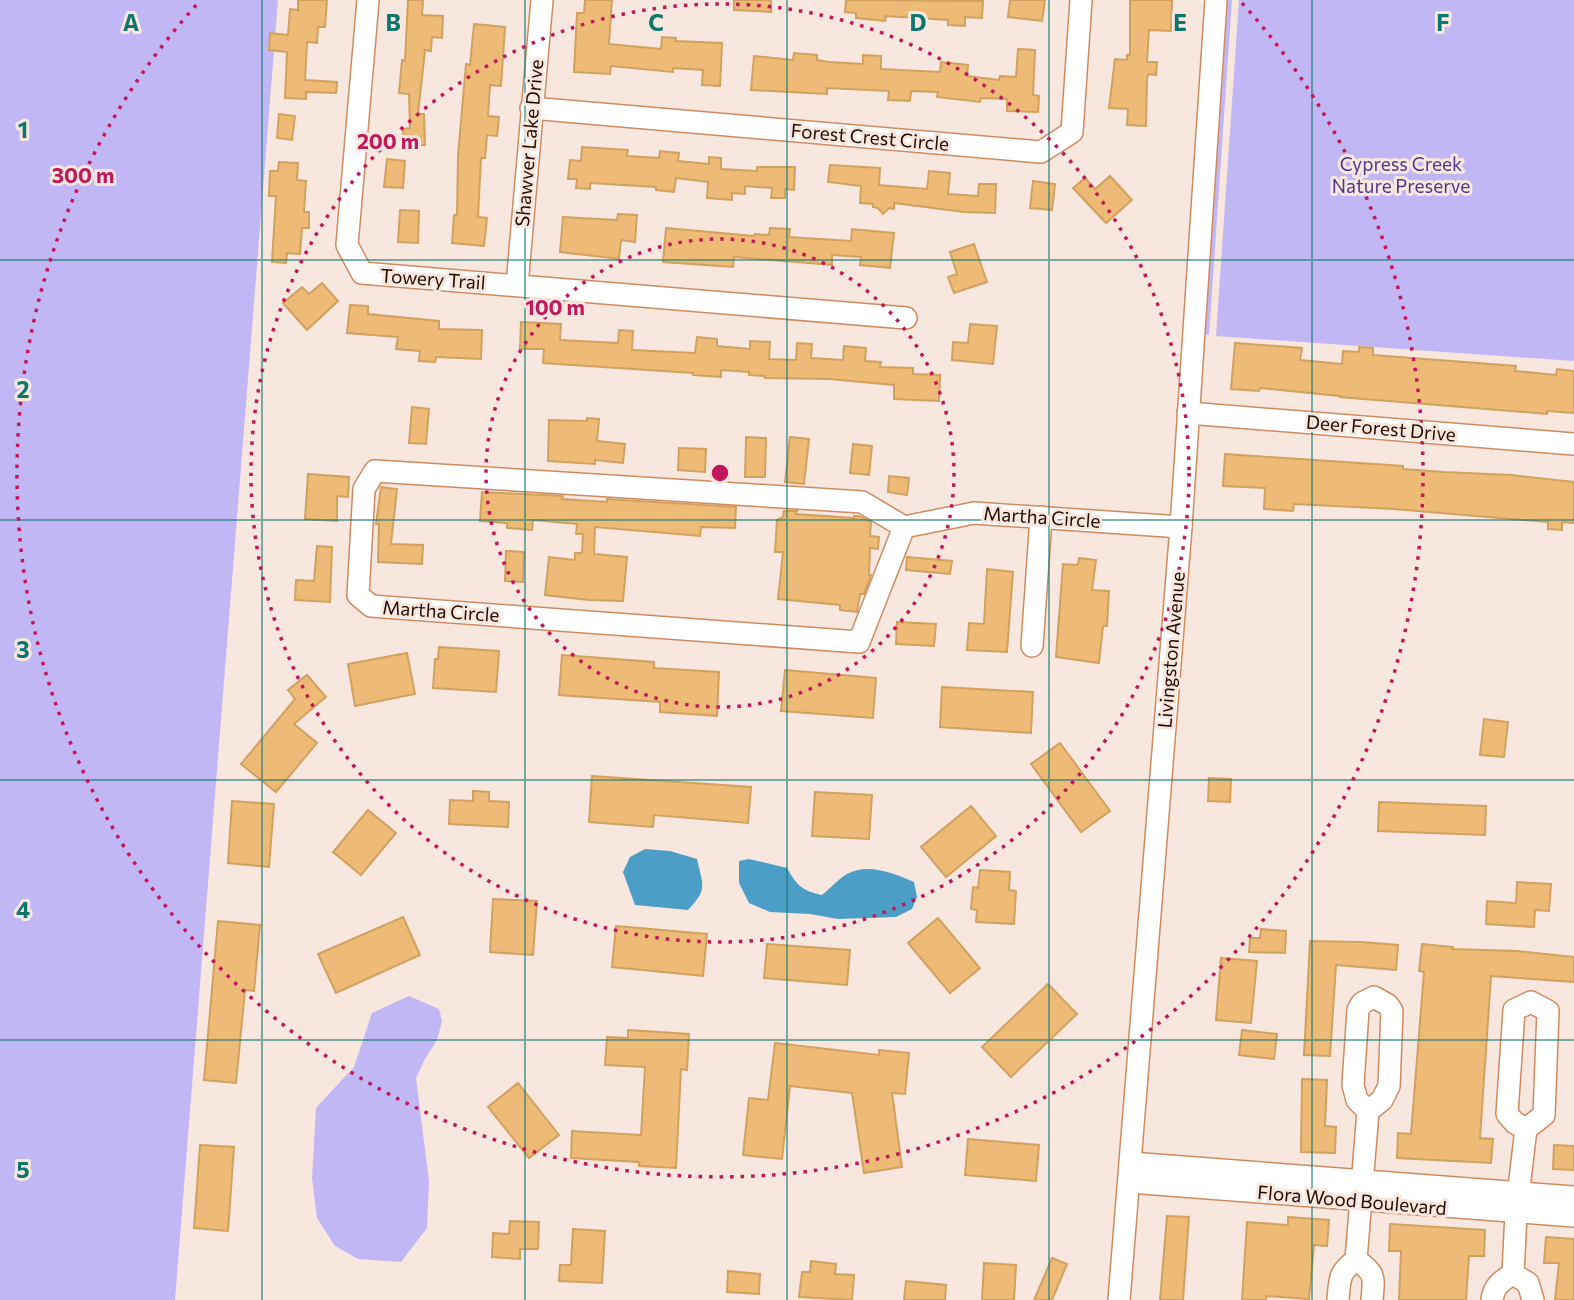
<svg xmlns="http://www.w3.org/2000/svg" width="1574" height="1300" font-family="Commissioner,sans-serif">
<rect width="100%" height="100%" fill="#f7e7df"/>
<g fill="#c2b7f5">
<path d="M0,0H278L175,1300H0Z"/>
<path d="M1224,0H1232L1209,335L1202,334Z"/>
<path d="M1239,0H1574V361L1216,336Z"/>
<path d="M409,996L439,1009L442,1021L437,1040L425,1059L416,1078L429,1181L427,1228L401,1262L358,1259L335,1246L317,1218L312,1178L316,1108L354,1067L372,1013Z"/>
</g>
<g fill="#4d9ec7">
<path d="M645,849L670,851L697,859C703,886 708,889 688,910L635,905L623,872L630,857Z"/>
<path d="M749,859L787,868C797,886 803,891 822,895C831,888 839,878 849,873C869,863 895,874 914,882L917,897L912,909L896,917L838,919L810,914L770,912L749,903L739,883V861Z"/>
</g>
<g fill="#eeba78" stroke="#d3a15f" stroke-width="2">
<path d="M298,0H327L325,27H318L317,43L307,42L305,80L337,82L336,93L306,92V99L285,98L287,52L269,50L270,33L288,35L290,9L298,10Z"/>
<path d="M408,0H423L422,15L443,16L442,38L432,37L431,51L425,50L418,114H424L425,145L404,146L403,129L410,128L409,94L399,93L402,60L405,61Z"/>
<path d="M585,0H612L609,44L661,49L662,37L676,38L675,41L722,43L720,86L702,85L703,70L673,68V72L611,66L610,74L574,72L577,13H584Z"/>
<path d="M734,0H771V12L734,10Z"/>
<path d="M846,0L983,1L982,18L965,17V26L948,25V20L886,16L885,21L856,18V13L845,12Z"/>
<path d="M1010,0H1045L1042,21L1008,17Z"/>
<path d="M1130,0H1172L1171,31L1149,30L1147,62H1157L1156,75L1149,74L1147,78L1146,126L1127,125L1128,109L1109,108L1115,59L1127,60V55H1130Z"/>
<path d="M474,24L505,27L501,86L490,85L488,116L499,117L497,136L487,135L485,158H481L478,217L487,218L484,246L452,243L454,215H457L458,156L466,64L470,65Z"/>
<path d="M1018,49L1035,50L1033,95L1039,96L1038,112L1007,111V99L981,98L980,102L937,97L938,92L911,91L910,101L888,100L889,91L827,88V94L751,90L754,56L793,60L794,53L817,55V60L829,62L863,64V55L881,56V69L940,72L941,62L968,65L967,76L999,80L1000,76L1016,77Z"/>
<path d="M279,114L295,116L292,140L277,138Z"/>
<path d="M582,147L628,150L627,156L659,158L660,151L679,153L678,161L709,164V157L721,158V169L757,171V167H795L794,190L785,189V198H771L772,188L745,186V194L732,193V200L707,198L708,182L676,178L674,192L656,190V187L590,183V189L576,188L577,179H568L570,160L581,161Z"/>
<path d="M387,159L405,161L403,188L384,187Z"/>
<path d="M279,162L298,163L297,180L306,181L304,212H309V228H302L300,254L287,253L286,263L272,262L276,196H269L270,171H278Z"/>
<path d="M830,165L880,168L879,185L927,189L929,171L950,173L948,194L978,196L979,184H996L995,213L964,212L894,203V209L889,208L883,214L878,208L873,207V204L860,203L861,186L828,182Z"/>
<path d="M1110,176L1132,200L1106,223L1073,188L1085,178L1095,189Z"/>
<path d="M1033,181L1055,184L1052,210L1030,208Z"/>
<path d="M400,210L419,211L418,243L398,242Z"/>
<path d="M618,214L637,215L635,242L621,240L619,259L560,252L563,217L617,220Z"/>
<path d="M666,228L754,236L755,234L769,235L770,228L790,229L789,237L851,241L852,229L894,233L890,268L860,265L861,257L832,255V265L734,257L733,267L663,262Z"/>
<path d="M974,244L987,282L954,293L948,277L957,274L950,252Z"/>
<path d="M322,283L338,301L307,330L283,303L302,287L309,294Z"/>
<path d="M350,305L368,306V314L439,321V329L482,330L481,359L436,357L435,362L419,361L420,351L396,349L398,337L347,333Z"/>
<path d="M521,322L561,324L560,340L618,343L619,330L633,331L632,350L695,353L697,337L717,339V346L750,349V341L770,342L769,359L796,360L797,343L812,344L811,358L843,360L844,346L866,348L865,361L881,362L880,367L913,368V374L940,375L939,401L894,399V385L829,379L765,378V376L749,375V372L721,370V377L693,375V373L543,363L544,349H520Z"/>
<path d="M970,324L997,326L993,364L952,360L953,342L968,343Z"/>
<path d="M1235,343L1302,348L1300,360L1342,364L1343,351L1359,352V347L1373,348V355L1516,366L1515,371L1556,375L1557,369L1574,371V413L1547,411V414L1340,397V396L1260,388L1259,391L1231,389Z"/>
<path d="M412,407L429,409L426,444L409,443Z"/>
<path d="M587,418L599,419L597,441L625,444L623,463L595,460V464L548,461L549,420L587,421Z"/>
<path d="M746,437L766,438L765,477H745Z"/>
<path d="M790,437L809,439L804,484L785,482Z"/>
<path d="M853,444L872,446L869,475L850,473Z"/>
<path d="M679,448L706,449L705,472L678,470Z"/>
<path d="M1225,454L1403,466V469L1444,472L1511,475L1574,482V523L1562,522V530L1548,529V522L1394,509L1294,504L1293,511L1264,509L1265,488L1223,486Z"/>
<path d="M308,474L349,477L348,497L337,496V521L305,519Z"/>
<path d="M889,476L909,478L907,495L888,492Z"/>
<path d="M381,487L397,489L391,544L423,545L422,564L378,562L379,524H376Z"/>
<path d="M482,492L563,496L562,499L607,502V499L736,507L735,528L701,527L700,536L595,527L594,554L627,557L623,601L589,600L545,595L549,557L575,560V553H582L583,534H576L577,524L533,520L532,530L507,528V523L480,521Z"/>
<path d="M784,511H797L796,514L854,518V516H859L871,522L870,536L879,537L878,549L870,548L869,575H871L864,594H860L857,612L840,610V605L778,599L783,552H775L777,520L783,517Z"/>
<path d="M317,546L332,547L330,602L295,600L296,580L314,581Z"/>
<path d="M506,551L524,552L523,582L505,581Z"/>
<path d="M907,557L952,561L950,574L906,570Z"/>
<path d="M1079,558L1096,560L1092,590L1109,591L1107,626H1103L1099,663L1056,657L1063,564L1078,565Z"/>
<path d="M987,569L1013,572L1007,652L967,650L969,623L984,624Z"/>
<path d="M897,622L936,624L934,646L896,644Z"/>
<path d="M439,647L499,651L496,692L433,688L435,659H438Z"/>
<path d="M407,653L415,694L355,706L348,664Z"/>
<path d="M562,655L654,662V668L719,672L717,716L660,712V702L559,695Z"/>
<path d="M785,670L876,678L873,718L781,711Z"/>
<path d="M307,675L326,697L294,724L317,743L276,792L241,764L295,699L288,690Z"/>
<path d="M942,687L1033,692L1031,733L940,727Z"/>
<path d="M1484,719L1508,722L1504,757L1480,755Z"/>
<path d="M1060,743L1110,811L1081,832L1031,764Z"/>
<path d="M592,776L751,787L748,823L654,815L653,827L589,822Z"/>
<path d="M1209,778L1231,779L1230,802L1208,801Z"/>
<path d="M473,791L489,792V801L509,802L508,827L449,824L450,800L473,801Z"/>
<path d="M815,792L872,795L869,839L812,836Z"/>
<path d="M232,801L274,804L269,867L228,863Z"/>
<path d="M1379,802L1486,806L1485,835L1378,831Z"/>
<path d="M971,806L996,836L946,877L921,847Z"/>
<path d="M368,810L396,833L361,875L333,852Z"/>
<path d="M980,870L1010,872L1009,890L1016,891L1014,924L976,922L977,910L971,909L973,887L978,888Z"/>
<path d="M1517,882L1551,884L1549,911L1535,910L1534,927L1486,924L1487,901L1516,903Z"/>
<path d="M493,899L537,901L533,955L490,952Z"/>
<path d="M403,917L420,955L336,993L318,954Z"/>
<path d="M938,918L980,968L950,993L908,943Z"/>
<path d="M218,921L260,925L254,991L245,990L236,1083L204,1080Z"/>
<path d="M616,926L707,934L703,976L612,967Z"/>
<path d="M1261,929L1286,931L1285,953L1249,952L1250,938H1260Z"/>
<path d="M1310,941L1361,942L1398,945L1396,970L1336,965L1330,1056L1304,1055Z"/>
<path d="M767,944L850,950L847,985L764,978Z"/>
<path d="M1422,944L1453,947L1452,949L1517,951L1574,957V982L1491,976L1480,1138L1493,1139L1491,1163L1397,1158L1398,1133L1411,1134L1424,972L1419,971Z"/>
<path d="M1221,958L1257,961L1251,1023L1216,1020Z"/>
<path d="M1048,984L1077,1014L1011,1077L982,1047Z"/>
<path d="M628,1030L689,1034L687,1070L681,1069L676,1168L639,1166V1162L571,1158L572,1131L641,1135L645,1067L605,1065L607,1037L628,1038Z"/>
<path d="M1242,1030L1277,1034L1274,1059L1239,1055Z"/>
<path d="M775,1043L879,1055V1050L909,1053L905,1094L892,1093L902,1167L864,1173L852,1093L790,1086L782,1159L743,1155L749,1098L768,1100Z"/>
<path d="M1302,1079L1327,1080L1325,1126L1336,1127L1335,1153L1301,1152Z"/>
<path d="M518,1083L559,1135L529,1158L488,1107Z"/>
<path d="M968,1139L1039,1145L1036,1181L965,1175Z"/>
<path d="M200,1145L234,1147L228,1231L194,1228Z"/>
<path d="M1554,1145L1574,1146V1170L1553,1169Z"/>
<path d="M1167,1216L1189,1217L1183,1300H1160Z"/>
<path d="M1288,1217L1329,1220L1327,1246L1314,1245L1309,1299L1266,1296V1300H1242L1247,1222L1288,1225Z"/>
<path d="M510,1221L539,1222L538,1249H520V1259L492,1257L493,1233L509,1234Z"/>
<path d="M1390,1224L1485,1230L1484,1256H1469L1466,1300H1399L1401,1251H1389Z"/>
<path d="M573,1229L605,1231L602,1283L559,1281L560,1265H571Z"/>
<path d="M1546,1237L1574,1239V1300H1555L1559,1263H1544Z"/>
<path d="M1052,1258L1067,1264L1052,1300H1034Z"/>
<path d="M811,1261L836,1264L835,1274L854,1275L852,1300L799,1297L802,1272H810Z"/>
<path d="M984,1263L1016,1265L1014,1300H982Z"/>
<path d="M728,1271L760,1274L759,1294L727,1292Z"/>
<path d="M906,1281L946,1285L945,1300H904Z"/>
</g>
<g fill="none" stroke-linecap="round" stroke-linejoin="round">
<defs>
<g id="minor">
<path d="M368,0L347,245L362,273L906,318"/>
<path d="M531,108L1041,152L1072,132L1081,0"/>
<path d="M517,285L542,0"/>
<path d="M1188,413L1574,444"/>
<path d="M375,471L862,502L904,527L859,642L371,606L358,595L364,489Z"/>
<path d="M904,527L974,513L1181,527"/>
<path d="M1032,646L1041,517"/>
<path d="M1130,1163L1574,1197"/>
<path d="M1130,1182L1574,1216"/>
<path d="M1356,1260L1368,1111L1357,1100L1353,1085L1358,1010L1362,1003L1374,997L1388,1005L1392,1011L1389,1086L1382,1100L1368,1111"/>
<path d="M1356,1260C1376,1273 1374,1277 1372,1300"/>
<path d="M1513,1274L1516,1213L1526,1129L1515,1123L1507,1114L1514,1010L1531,1002L1548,1011L1544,1115L1526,1129"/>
<path d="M1513,1274L1528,1283L1533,1300"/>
<path d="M1119,1300L1181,527L1216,0"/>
<path d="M1338,1300C1340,1279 1338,1273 1356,1260"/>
<path d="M1492,1300C1493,1287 1502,1280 1513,1274"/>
</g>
</defs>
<use href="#minor" stroke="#cf8b60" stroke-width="24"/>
<use href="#minor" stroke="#fff" stroke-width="21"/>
</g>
<path fill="none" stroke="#0f766e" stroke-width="2" stroke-opacity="0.55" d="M262,0V1300M525,0V1300M787,0V1300M1049,0V1300M1312,0V1300M0,260H1574M0,520H1574M0,780H1574M0,1040H1574"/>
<g fill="none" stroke="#c2185b" stroke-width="3.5" stroke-dasharray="3.5 7">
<circle cx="720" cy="473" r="234"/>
<circle cx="720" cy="473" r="469"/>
<path d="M1242 3A703 703 0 1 1 198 3"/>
</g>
<g text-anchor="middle" stroke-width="6" stroke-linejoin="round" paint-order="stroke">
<g font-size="19" fill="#240b00" stroke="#f7e7df">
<text transform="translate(870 137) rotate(5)" y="7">Forest Crest Circle</text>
<text transform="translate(529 143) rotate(-85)" y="7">Shawver Lake Drive</text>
<text transform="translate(433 279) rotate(4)" y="7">Towery Trail</text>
<text transform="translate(1381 428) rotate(5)" y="7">Deer Forest Drive</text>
<text transform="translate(1042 517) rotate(4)" y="7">Martha Circle</text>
<text transform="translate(441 611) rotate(4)" y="7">Martha Circle</text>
<text transform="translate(1171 650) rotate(-85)" y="7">Livingston Avenue</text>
<text transform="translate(1352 1200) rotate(5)" y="7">Flora Wood Boulevard</text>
</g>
<g font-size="19" fill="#4e3788" stroke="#f7e7df">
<text x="1401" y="171">Cypress Creek<tspan x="1401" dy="22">Nature Preserve</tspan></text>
</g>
</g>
<g font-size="23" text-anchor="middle" font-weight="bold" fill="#0f766e" stroke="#f7e7df" stroke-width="6" stroke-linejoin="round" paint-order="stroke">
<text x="131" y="31">A</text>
<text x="393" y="31">B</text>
<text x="656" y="31">C</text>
<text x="918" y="31">D</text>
<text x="1180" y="31">E</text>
<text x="1443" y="31">F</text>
<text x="23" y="138">1</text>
<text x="23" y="398">2</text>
<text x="23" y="658">3</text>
<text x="23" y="918">4</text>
<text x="23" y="1178">5</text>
</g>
<circle cx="720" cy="473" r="10" fill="#c2185b" stroke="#f7e7df" stroke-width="3.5"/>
<g font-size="21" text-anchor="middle" font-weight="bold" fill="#c2185b" stroke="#f7e7df" stroke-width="6" stroke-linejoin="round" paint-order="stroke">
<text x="388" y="149">200 m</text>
<text x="83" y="183">300 m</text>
<text x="555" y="315">100 m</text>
</g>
</svg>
